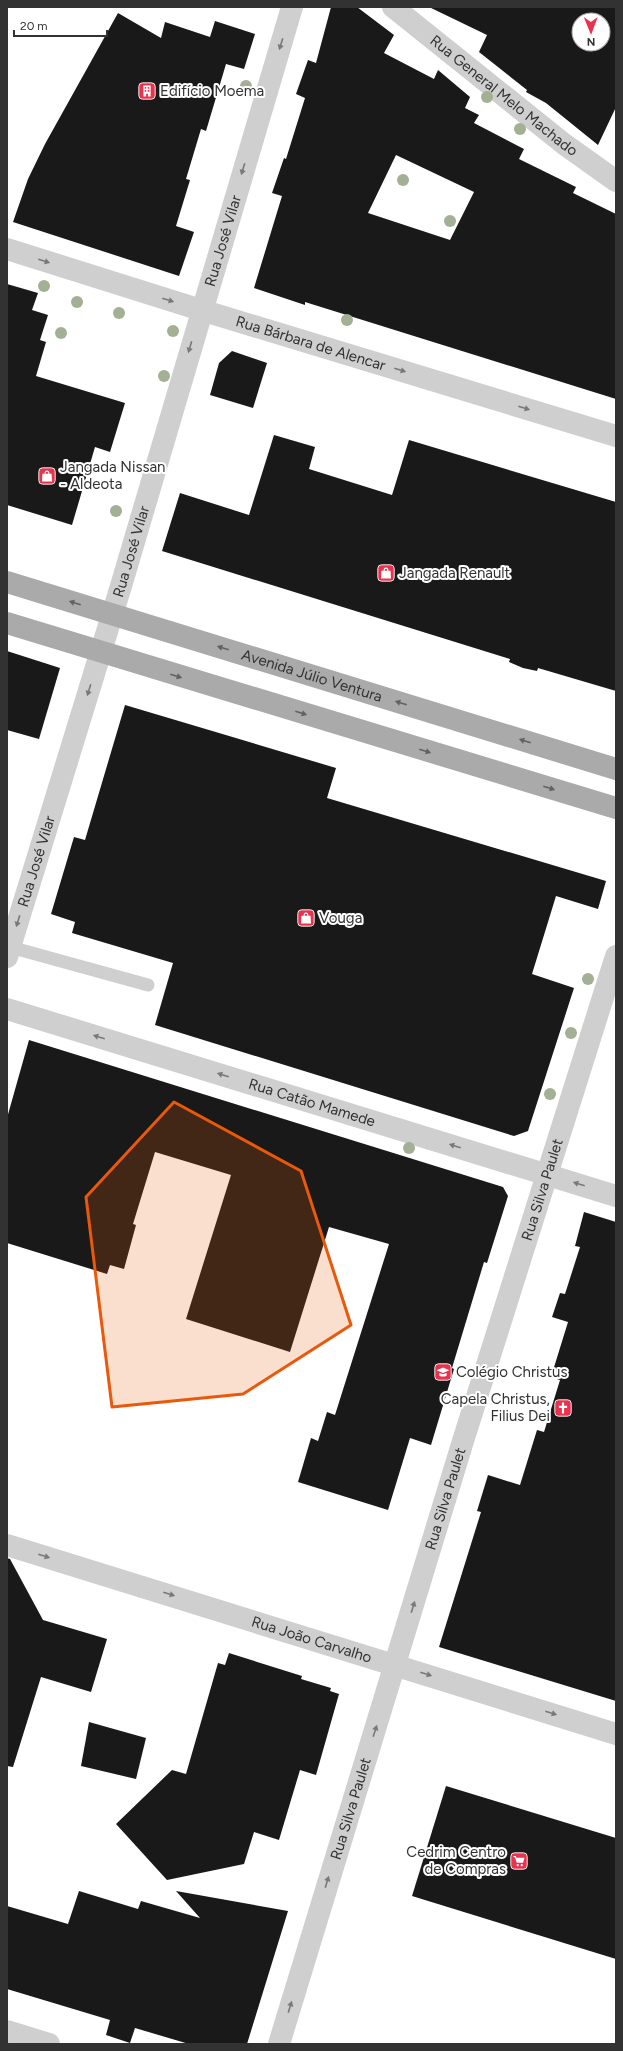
<svg xmlns="http://www.w3.org/2000/svg" width="623" height="2051" font-family="Figtree,sans-serif">
<rect width="100%" height="100%" fill="#fff"/>
<g fill="#191919" fill-rule="evenodd">
<path d="M331,7H357L394,35L384,53L434,79L438,70L470,97L465,108L479,115L474,123L524,149L519,159L576,187L573,193L616,214V399L305,302V305L254,288L282,196L272,193L284,158L286,159L305,98L296,94L308,60L316,63ZM396,155L474,192L450,240L368,213Z"/>
<path d="M429,7H616V107L598,145L546,103L526,92L527,90L479,52L487,35ZM579,20H603V44H579Z"/>
<path d="M118,13L161,38L165,22L210,37L215,21L255,34L244,69L226,64L206,131L201,129L186,179L190,180L176,226L194,232L179,276L13,222L28,179L45,144Z"/>
<path d="M7,284L38,293L32,310L48,315L40,340L46,342L36,376L125,403L110,452L95,447L72,525L7,505Z"/>
<path d="M232,351L267,363L253,408L210,395L219,363Z"/>
<path d="M274,435L315,447L309,469L392,495L409,440L616,502V691L538,668L537,671L523,668L509,662L510,659L162,551L180,493L249,515Z"/>
<path d="M7,651L60,668L39,739L7,730Z"/>
<path d="M125,705L336,768L327,798L606,881L598,909L556,896L532,974L574,988L528,1131L514,1136L155,1025L173,963L72,933L75,922L51,914L74,837L85,840Z"/>
<path d="M29,1040L503,1187L508,1196L487,1263L484,1262L452,1368L454,1369L431,1445L410,1438L388,1510L298,1482L311,1438L318,1441L327,1412L335,1415L389,1244L329,1227L290,1352L186,1319L231,1175L155,1152L133,1224L136,1225L124,1269L110,1265L107,1274L7,1243V1118Z"/>
<path d="M584,1212L616,1222V1701L439,1647L481,1512L477,1511L488,1475L520,1485L537,1430L544,1432L560,1380L551,1377L568,1322L552,1317L560,1293L565,1294L580,1247L575,1246Z"/>
<path d="M7,1558L10,1559L43,1620L107,1639L91,1692L41,1677L13,1767L7,1766Z"/>
<path d="M229,1653L302,1676L301,1679L331,1688L330,1691L339,1694L316,1775L300,1770L279,1840L254,1832L244,1864L167,1880L116,1824L172,1770L186,1774L218,1663L225,1665Z"/>
<path d="M89,1722L146,1738L136,1779L81,1766Z"/>
<path d="M446,1786L616,1838V1959L412,1896Z"/>
<path d="M79,1891L138,1909L141,1901L200,1918L176,1891L288,1911L247,2044H189L135,2028L130,2043L106,2035L110,2020L7,1989V1906L68,1924Z"/>
</g>
<g fill="none" stroke-linecap="round" stroke-linejoin="round">
<path stroke="#cfcfcf" stroke-width="13" d="M10,947L148,985"/>
<g stroke="#cfcfcf" stroke-width="22">
<path id="s1" d="M393,7L564,144L616,181"/>
<path id="s2" d="M7,249L201,310L616,436"/>
<path id="s3" d="M7,957L121,586L292,7"/>
<path id="s4" d="M7,1009L616,1196"/>
<path id="s5" d="M7,1545L616,1734"/>
<path d="M7,2031L49,2044"/>
<path id="s6" d="M279,2044L463,1441L616,956"/>
</g>
<g stroke="#aaa" stroke-width="22">
<path id="s7" d="M7,582L616,769"/>
<path d="M7,623L616,808"/>
</g>
</g>
<g fill="#a3b094">
<circle cx="246" cy="86" r="6"/>
<circle cx="487" cy="97" r="6"/>
<circle cx="520" cy="129" r="6"/>
<circle cx="403" cy="180" r="6"/>
<circle cx="450" cy="221" r="6"/>
<circle cx="44" cy="286" r="6"/>
<circle cx="77" cy="302" r="6"/>
<circle cx="119" cy="313" r="6"/>
<circle cx="347" cy="320" r="6"/>
<circle cx="173" cy="331" r="6"/>
<circle cx="61" cy="333" r="6"/>
<circle cx="164" cy="376" r="6"/>
<circle cx="116" cy="511" r="6"/>
<circle cx="588" cy="979" r="6"/>
<circle cx="571" cy="1033" r="6"/>
<circle cx="550" cy="1094" r="6"/>
<circle cx="409" cy="1148" r="6"/>
</g>
<defs><path id="oneway-solid" d="M-6-.8H1V-3.2L6.5 0L1 3.2V.8H-6Z"/></defs>
<g fill="#797979">
<use href="#oneway-solid" transform="translate(281 44) rotate(107)"/>
<use href="#oneway-solid" transform="translate(243 169) rotate(107)"/>
<use href="#oneway-solid" transform="translate(44 261) rotate(17)"/>
<use href="#oneway-solid" transform="translate(168 300) rotate(17)"/>
<use href="#oneway-solid" transform="translate(190 347) rotate(106)"/>
<use href="#oneway-solid" transform="translate(400 370) rotate(17)"/>
<use href="#oneway-solid" transform="translate(524 408) rotate(17)"/>
<use href="#oneway-solid" transform="translate(89 690) rotate(107)"/>
<use href="#oneway-solid" transform="translate(18 921) rotate(107)"/>
<use href="#oneway-solid" transform="translate(99 1037) rotate(-163)"/>
<use href="#oneway-solid" transform="translate(223 1075) rotate(-163)"/>
<use href="#oneway-solid" transform="translate(455 1146) rotate(-163)"/>
<use href="#oneway-solid" transform="translate(579 1184) rotate(-163)"/>
<use href="#oneway-solid" transform="translate(44 1556) rotate(17)"/>
<use href="#oneway-solid" transform="translate(169 1594) rotate(17)"/>
<use href="#oneway-solid" transform="translate(413 1607) rotate(-73)"/>
<use href="#oneway-solid" transform="translate(426 1674) rotate(17)"/>
<use href="#oneway-solid" transform="translate(551 1713) rotate(17)"/>
<use href="#oneway-solid" transform="translate(375 1731) rotate(-72)"/>
<use href="#oneway-solid" transform="translate(327 1882) rotate(-73)"/>
<use href="#oneway-solid" transform="translate(290 2007) rotate(-73)"/>
</g>
<g fill="#626262">
<use href="#oneway-solid" transform="translate(75 603) rotate(-163)"/>
<use href="#oneway-solid" transform="translate(223 648) rotate(-163)"/>
<use href="#oneway-solid" transform="translate(176 676) rotate(17)"/>
<use href="#oneway-solid" transform="translate(401 703) rotate(-163)"/>
<use href="#oneway-solid" transform="translate(301 713) rotate(17)"/>
<use href="#oneway-solid" transform="translate(525 741) rotate(-163)"/>
<use href="#oneway-solid" transform="translate(425 751) rotate(17)"/>
<use href="#oneway-solid" transform="translate(549 788) rotate(17)"/>
</g>
<path fill="#e8590c" fill-opacity="0.2" stroke="#e8590c" stroke-width="3" stroke-linejoin="round" d="M174,1102L301,1171L351,1325L243,1394L112,1407L86,1197Z"/>
<defs>
<symbol id="building-square" viewBox="-11 -11 22 22"><rect x="-9" y="-9" width="18" height="18" rx="4" fill="#e9334e" stroke="#fff"/><path d="M-4-6H4V6H1V3H-1V6H-4ZM-2.5-4.3h1.7v1.8h-1.7ZM.8-4.3h1.7v1.8H.8ZM-2.5-1h1.7V.8h-1.7ZM.8-1h1.7V.8H.8Z" fill="#fff"/></symbol>
<symbol id="shop-square" viewBox="-11 -11 22 22"><rect x="-9" y="-9" width="18" height="18" rx="4" fill="#e9334e" stroke="#fff"/><path d="M-5-2.5h2.3a2.7 3.5 0 0 1 5.4 0H5L5.5 6h-11ZM-1.5-2.5h3a1.5 2.3 0 0 0-3 0Z" fill="#fff"/></symbol>
<symbol id="school-square" viewBox="-11 -11 22 22"><rect x="-9" y="-9" width="18" height="18" rx="4" fill="#e9334e" stroke="#fff"/><path d="M0-5L7-2L0 1L-7-2ZM-4 1L0 2.5L4 1V4Q0 6-4 4Z" fill="#fff"/></symbol>
<symbol id="church-square" viewBox="-11 -11 22 22"><rect x="-9" y="-9" width="18" height="18" rx="4" fill="#e9334e" stroke="#fff"/><path d="M-1.2-6h2.4v3.5h3.3v2.4h-3.3V6h-2.4V-.1h-3.3v-2.4h3.3Z" fill="#fff"/></symbol>
<symbol id="supermarket-square" viewBox="-11 -11 22 22"><rect x="-9" y="-9" width="18" height="18" rx="4" fill="#e9334e" stroke="#fff"/><path d="M-6-5.5h2.5l.6 2H6L4.5 2H-2.5L-4.4-4H-6ZM-1.5 3.2a1.3 1.3 0 1 0 .1 0ZM3 3.2a1.3 1.3 0 1 0 .1 0Z" fill="#fff"/></symbol>
</defs>
<g fill-rule="evenodd">
<use href="#building-square" x="137" y="81" width="20" height="20"/>
<use href="#shop-square" x="37" y="466" width="20" height="20"/>
<use href="#shop-square" x="376" y="563" width="20" height="20"/>
<use href="#shop-square" x="296" y="908" width="20" height="20"/>
<use href="#school-square" x="433" y="1362" width="20" height="20"/>
<use href="#church-square" x="553" y="1398" width="20" height="20"/>
<use href="#supermarket-square" x="509" y="1851" width="20" height="20"/>
</g>
<g text-anchor="middle" stroke-width="4" stroke-linejoin="round" paint-order="stroke">
<g font-size="15" fill="#323232" stroke="#fff" text-anchor="start">
<text x="160" y="96">Edifício Moema</text>
<text x="60" y="472">Jangada Nissan<tspan x="60" dy="17">- Aldeota</tspan></text>
<text x="399" y="578">Jangada Renault</text>
<text x="319" y="923">Vouga</text>
<text x="456" y="1377">Colégio Christus</text>
<text x="550" y="1404" text-anchor="end">Capela Christus,<tspan x="550" dy="17">Filius Dei</tspan></text>
<text x="506" y="1857" text-anchor="end">Cedrim Centro<tspan x="506" dy="17">de Compras</tspan></text>
</g>
<g font-size="15" fill="#323232" stroke="#fff">
<text dy="5" stroke="none"><textPath href="#s1" startOffset="142">Rua General Melo Machado</textPath></text>
<text dy="5" stroke="none"><textPath href="#s3" startOffset="748">Rua José Vilar</textPath></text>
<text dy="5" stroke="none"><textPath href="#s2" startOffset="318">Rua Bárbara de Alencar</textPath></text>
<text dy="5" stroke="none"><textPath href="#s3" startOffset="424">Rua José Vilar</textPath></text>
<text dy="5" stroke="none"><textPath href="#s7" startOffset="319">Avenida Júlio Ventura</textPath></text>
<text dy="5" stroke="none"><textPath href="#s3" startOffset="100">Rua José Vilar</textPath></text>
<text dy="5" stroke="none"><textPath href="#s4" startOffset="319">Rua Catão Mamede</textPath></text>
<text dy="5" stroke="none"><textPath href="#s6" startOffset="894">Rua Silva Paulet</textPath></text>
<text dy="5" stroke="none"><textPath href="#s6" startOffset="570">Rua Silva Paulet</textPath></text>
<text dy="5" stroke="none"><textPath href="#s5" startOffset="319">Rua João Carvalho</textPath></text>
<text dy="5" stroke="none"><textPath href="#s6" startOffset="246">Rua Silva Paulet</textPath></text>
</g>
</g>
<rect width="623" height="2051" fill="none" stroke="#323232" stroke-width="16"/>
<g transform="translate(591 32) rotate(179)"><circle r="19" fill="#ffffff" stroke="#adadad"/>
<path d="M0-3L7 15L0 10L-7 15Z" fill="#e9334e"/>
<text y="-6" font-size="11" font-weight="bold" text-anchor="middle" fill="#323232">N</text>
</g>
<path d="M14 30v6h93v-6" fill="none" stroke="#323232" stroke-width="2"/>
<text x="20" y="30" font-size="12" fill="#323232" stroke="#ffffff" stroke-width="3" paint-order="stroke">20 m</text>
</svg>
